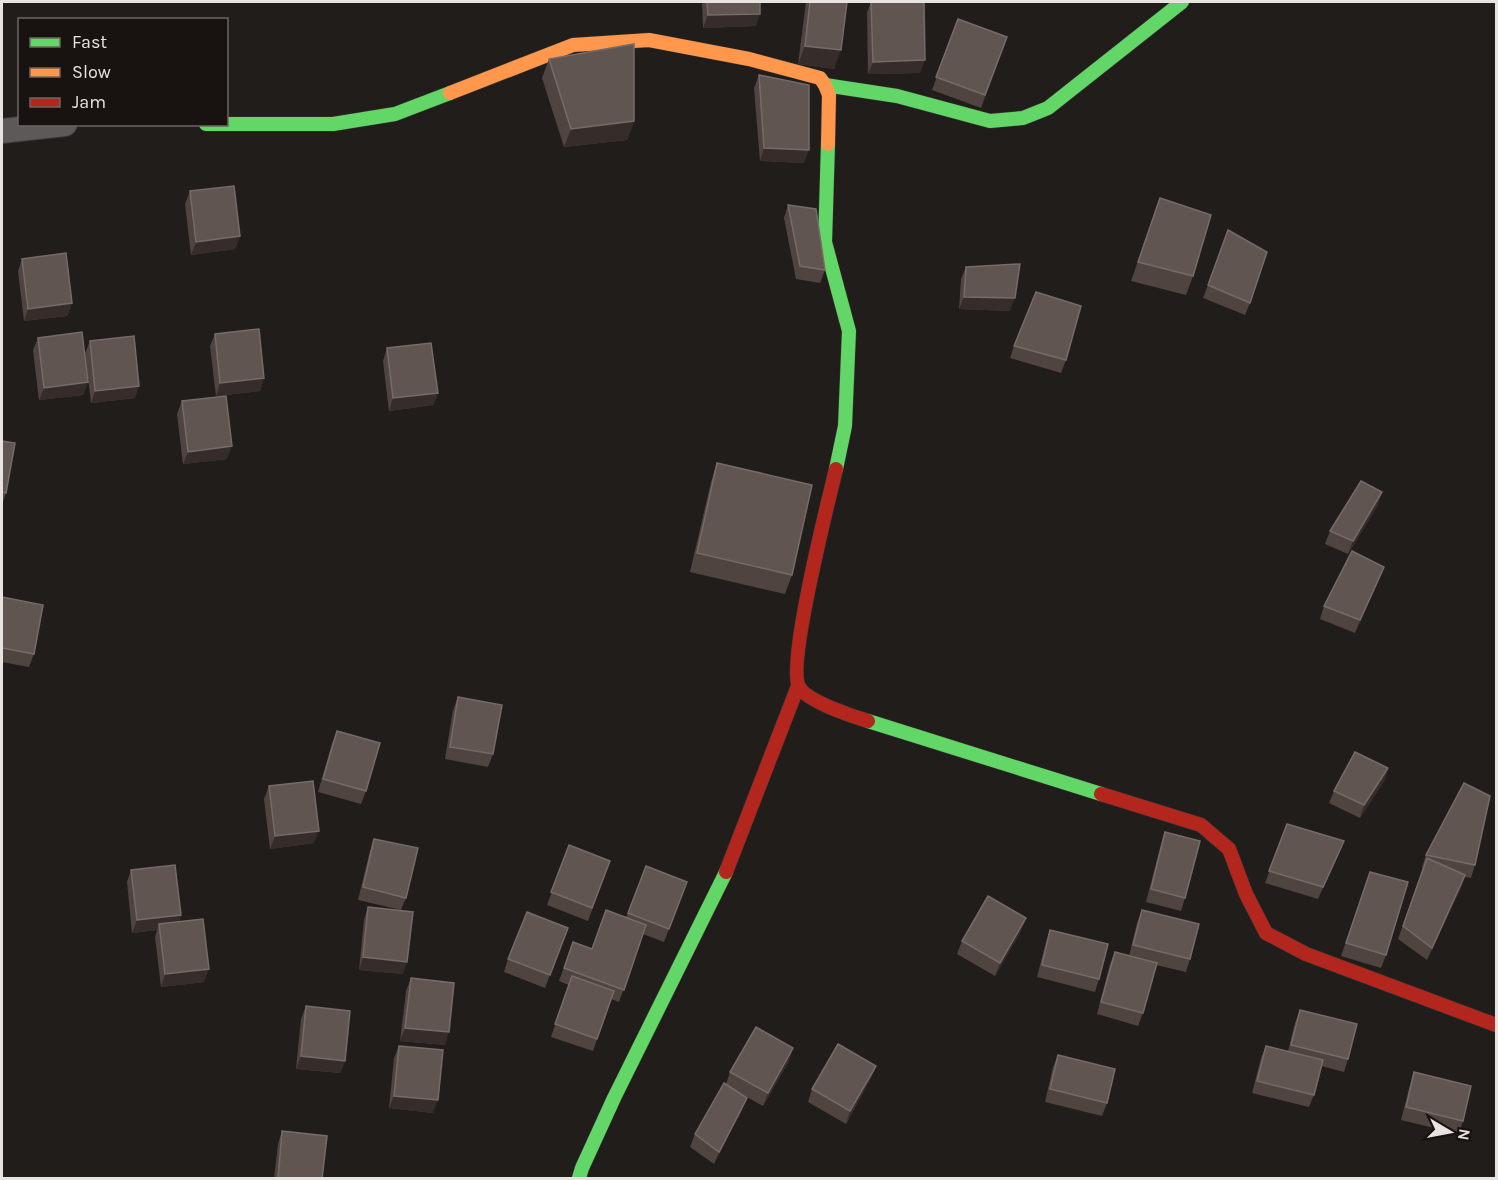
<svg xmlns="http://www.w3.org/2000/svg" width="1498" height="1180" font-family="Karla,sans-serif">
<rect width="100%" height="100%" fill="#201d1b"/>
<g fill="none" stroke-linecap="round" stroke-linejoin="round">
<defs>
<path id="street" d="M2,131L65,124"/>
<g id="fast">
<path d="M825,85L897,96L990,121L1023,118L1048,108L1182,2"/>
<path d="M206,124H333L395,114L450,93"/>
<path d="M828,144L825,242L849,331L845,426L836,469"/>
<path d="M868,721L1101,794"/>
<path d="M579,1178L582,1168L614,1098L726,872"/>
</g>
<path id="slow" d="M450,93L573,45L649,40L749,59L820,78L825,85L829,95L828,144"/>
<g id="jam">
<path d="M836,469C828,502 787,665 799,687C807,701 851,716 868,721"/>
<path d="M1101,794L1201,825L1229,849L1246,894L1266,933L1306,954L1496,1025"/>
<path d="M726,872L798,686"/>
</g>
</defs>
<use href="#street" stroke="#393735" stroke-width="26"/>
<use href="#fast" stroke="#393735" stroke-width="15"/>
<use href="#slow" stroke="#393735" stroke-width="15"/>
<use href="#jam" stroke="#393735" stroke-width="15"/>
<use href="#street" stroke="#5c5958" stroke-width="24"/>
<use href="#fast" stroke="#63d668" stroke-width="14"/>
<use href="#slow" stroke="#ff974d" stroke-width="14"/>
<use href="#jam" stroke="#b3261e" stroke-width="14"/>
</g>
<g fill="#504441">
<path d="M702,2H760L756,26L703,28Z"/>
<path d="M806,2H847L834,69L798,64Z"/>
<path d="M871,2L920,73L868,74L867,13Z"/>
<path d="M958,19L1007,37L981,108L932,90Z"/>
<path d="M549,59L634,121L627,140L564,147L542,78Z"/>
<path d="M759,75L804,163L760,161L754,88Z"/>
<path d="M190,191L240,236L235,249L191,255L185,204Z"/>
<path d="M1160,198L1193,276L1186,295L1131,281Z"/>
<path d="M788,205L825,270L820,283L796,279L784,218Z"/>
<path d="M22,259L72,303L67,316L24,321L18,271Z"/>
<path d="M966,267L1010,311L959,309L961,279Z"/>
<path d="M1208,285L1250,303L1245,315L1203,298Z"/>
<path d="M215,334L264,378L260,391L216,396L210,346Z"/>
<path d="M38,338L88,382L83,395L39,400L33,350Z"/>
<path d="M90,341L135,398L91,403L85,353Z"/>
<path d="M1014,346L1066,360L1061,373L1010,358Z"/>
<path d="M387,348L438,393L433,405L389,411L383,361Z"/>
<path d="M182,401L227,459L183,464L177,414Z"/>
<path d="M2,441L6,493L2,505Z"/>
<path d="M717,463L792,575L785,594L690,572L711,482Z"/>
<path d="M1378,505L1348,554L1325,544L1330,531Z"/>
<path d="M1379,580L1355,633L1320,619L1324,606Z"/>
<path d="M2,597L34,654L29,667L2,662Z"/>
<path d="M458,697L493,754L488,767L445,759L453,710Z"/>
<path d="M337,731L366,791L361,804L318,792L332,743Z"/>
<path d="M1388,768L1384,781L1360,818L1329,803L1334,791Z"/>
<path d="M269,786L314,843L270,849L264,799Z"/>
<path d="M1287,824L1339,854L1318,899L1265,883Z"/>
<path d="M1165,832L1185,898L1181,911L1146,902L1161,844Z"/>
<path d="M374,839L406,898L401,910L358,900L370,851Z"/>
<path d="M569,845L610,861L588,921L547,905Z"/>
<path d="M1426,855L1475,865L1471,878L1465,877L1461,888L1427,960L1398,939L1423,868L1422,867Z"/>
<path d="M131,870L181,915L179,922L204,982L161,987L155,937L157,930L132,933L127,882Z"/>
<path d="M1370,872L1386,955L1381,968L1341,956Z"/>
<path d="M687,882L664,942L643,934L619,1002L611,999L593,1051L551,1037L569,985L559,981L573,942L592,949L626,917L628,913Z"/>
<path d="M368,907L403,974L359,970L364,920Z"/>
<path d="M1142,910L1190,959L1186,972L1156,965L1143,1013L1138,1026L1097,1014L1110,964L1115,952L1129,956L1137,923Z"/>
<path d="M568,928L545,988L504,972L508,959Z"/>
<path d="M1050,930L1099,979L1095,992L1037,977L1046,942Z"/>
<path d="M1021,931L995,976L957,954L962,941Z"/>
<path d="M411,978L445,1045L400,1041L406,991Z"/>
<path d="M306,1006L345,1061L340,1073L296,1069L301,1019Z"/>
<path d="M1300,1010L1348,1059L1344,1072L1321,1066L1314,1095L1309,1107L1252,1093L1261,1058L1266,1046L1288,1051L1295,1023Z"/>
<path d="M399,1046L433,1113L389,1108L394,1058Z"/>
<path d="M1058,1055L1107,1103L1102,1116L1045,1102L1053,1067Z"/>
<path d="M789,1061L763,1106L736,1091L747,1098L742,1110L714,1164L690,1147L695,1134L726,1084L730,1072Z"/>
<path d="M876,1066L871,1078L846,1124L808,1102L812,1089Z"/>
<path d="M1414,1072L1463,1121L1459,1134L1401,1120L1410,1085Z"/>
<path d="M282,1131L322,1179H274L278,1144Z"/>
</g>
<g fill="#362d2b">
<path d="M760,14L756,26L703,28L708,15Z"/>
<path d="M805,46L841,50L834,69L798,64Z"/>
<path d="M925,60L920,73L868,74L873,62Z"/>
<path d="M634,121L627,140L564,147L571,129Z"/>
<path d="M764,148L809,150L804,163L760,161Z"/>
<path d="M240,236L235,249L191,255L196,242Z"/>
<path d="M964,297L1015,298L1010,311L959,309Z"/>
<path d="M72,303L67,316L24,321L28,309Z"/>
<path d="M264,378L260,391L216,396L220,383Z"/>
<path d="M88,382L83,395L39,400L44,388Z"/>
<path d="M139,386L135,398L91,403L95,391Z"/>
<path d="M438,393L433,405L389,411L393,398Z"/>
<path d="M232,446L227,459L183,464L188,452Z"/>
<path d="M1382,492L1378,505L1348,554L1353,541Z"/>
<path d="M1384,567L1379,580L1355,633L1360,620Z"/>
<path d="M1388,768L1384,781L1360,818L1364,805Z"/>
<path d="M319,831L314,843L270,849L275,836Z"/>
<path d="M1344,841L1339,854L1318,899L1323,887Z"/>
<path d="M1465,875L1461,888L1427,960L1432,948Z"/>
<path d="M181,915L177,927L159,924L157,930L132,933L137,920Z"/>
<path d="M1026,918L1021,931L995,976L1000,963Z"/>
<path d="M363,957L407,962L403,974L359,970Z"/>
<path d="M209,969L204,982L161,987L165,974Z"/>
<path d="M405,1028L449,1032L445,1045L400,1041Z"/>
<path d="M793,1048L789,1061L763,1106L768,1093Z"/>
<path d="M301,1056L345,1061L340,1073L296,1069Z"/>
<path d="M876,1066L871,1078L846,1124L850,1111Z"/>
<path d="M394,1096L438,1100L433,1113L389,1108Z"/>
<path d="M747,1098L742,1110L714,1164L719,1152Z"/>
</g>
<g fill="#615552" stroke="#766b68" stroke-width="1.5">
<path d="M707,2H760V14L708,15Z"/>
<path d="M810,2H847L841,50L805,46Z"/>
<path d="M871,2H924L925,60L873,62Z"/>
<path d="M958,19L1007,37L985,95L936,77Z"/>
<path d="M634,44V121L571,129L549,59Z"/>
<path d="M759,75L809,85V150L764,148Z"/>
<path d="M234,186L240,236L196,242L190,191Z"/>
<path d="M1160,198L1211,215L1193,276L1138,262Z"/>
<path d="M788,205L816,209L825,270L800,266Z"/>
<path d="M1228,230L1267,252L1250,303L1208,285Z"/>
<path d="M66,253L72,303L28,309L22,259Z"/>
<path d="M1020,264L1015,298L964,297L966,267Z"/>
<path d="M1036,292L1081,306L1066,360L1014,346Z"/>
<path d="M259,329L264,378L220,383L215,334Z"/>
<path d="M82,332L88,382L44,388L38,338Z"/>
<path d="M134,336L139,386L95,391L90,341Z"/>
<path d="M431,343L438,393L393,398L387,348Z"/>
<path d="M226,396L232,446L188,452L182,401Z"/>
<path d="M2,441L15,443L6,493L2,492Z"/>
<path d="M717,463L812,485L792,575L697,553Z"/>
<path d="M1361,481L1382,492L1353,541L1330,531Z"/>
<path d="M1352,551L1384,567L1360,620L1324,606Z"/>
<path d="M2,597L43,605L34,654L2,648Z"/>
<path d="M458,697L502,705L493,754L450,747Z"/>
<path d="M337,731L380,743L366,791L323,779Z"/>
<path d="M1355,752L1388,768L1364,805L1334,791Z"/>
<path d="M313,781L319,831L275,836L269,786Z"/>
<path d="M1464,783L1490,796L1475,865L1426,855Z"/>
<path d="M1287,824L1344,841L1323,887L1269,871Z"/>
<path d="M1165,832L1200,841L1185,898L1151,889Z"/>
<path d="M374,839L418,848L406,898L363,887Z"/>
<path d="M569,845L610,861L592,908L551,892Z"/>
<path d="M1427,858L1465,875L1432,948L1403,926Z"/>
<path d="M175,865L181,915L137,920L131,870Z"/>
<path d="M646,866L687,882L669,929L628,913Z"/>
<path d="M1370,872L1408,882L1386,955L1346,943Z"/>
<path d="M988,896L1026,918L1000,963L962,941Z"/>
<path d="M368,907L413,912L407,962L363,957Z"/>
<path d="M606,910L646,925L624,990L564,968L573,942L592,949Z"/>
<path d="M1142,910L1199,924L1190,959L1133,945Z"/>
<path d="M527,912L568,928L550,975L508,959Z"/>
<path d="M203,919L209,969L165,974L159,924Z"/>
<path d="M1050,930L1108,944L1099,979L1042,965Z"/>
<path d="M1115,952L1157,963L1143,1013L1101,1002Z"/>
<path d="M572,976L614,991L597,1039L555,1024Z"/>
<path d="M411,978L454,983L449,1032L405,1028Z"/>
<path d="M306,1006L350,1011L345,1061L301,1056Z"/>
<path d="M1300,1010L1357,1024L1348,1059L1291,1045Z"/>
<path d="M756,1027L793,1048L768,1093L730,1072Z"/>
<path d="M838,1044L876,1066L850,1111L812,1089Z"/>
<path d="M399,1046L443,1050L438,1100L394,1096Z"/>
<path d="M1266,1046L1323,1060L1314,1095L1257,1081Z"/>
<path d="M1058,1055L1115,1069L1107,1103L1050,1089Z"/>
<path d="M1414,1072L1471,1086L1463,1121L1406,1107Z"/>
<path d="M724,1083L747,1098L719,1152L695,1134Z"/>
<path d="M282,1131L327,1136L322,1179H278Z"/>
</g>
<rect width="1498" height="1180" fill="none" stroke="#e7e3e0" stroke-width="6"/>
<rect x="18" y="18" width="210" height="108" fill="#181310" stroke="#6b6663" stroke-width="1.5"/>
<rect x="30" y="38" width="30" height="9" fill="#63d668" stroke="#6b6663" stroke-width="1.5"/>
<text x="72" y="48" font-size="18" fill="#e7e3e0">Fast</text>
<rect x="30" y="68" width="30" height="9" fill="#ff974d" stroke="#6b6663" stroke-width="1.5"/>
<text x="72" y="78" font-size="18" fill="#e7e3e0">Slow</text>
<rect x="30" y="98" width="30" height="9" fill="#b3261e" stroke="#6b6663" stroke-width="1.5"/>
<text x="72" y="108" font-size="18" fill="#e7e3e0">Jam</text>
<g transform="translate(1450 1132) rotate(100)" stroke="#181310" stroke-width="4.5" paint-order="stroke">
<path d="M0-4.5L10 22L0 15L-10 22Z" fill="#e7e3e0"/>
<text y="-9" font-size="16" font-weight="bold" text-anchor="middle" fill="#e7e3e0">N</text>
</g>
</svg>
